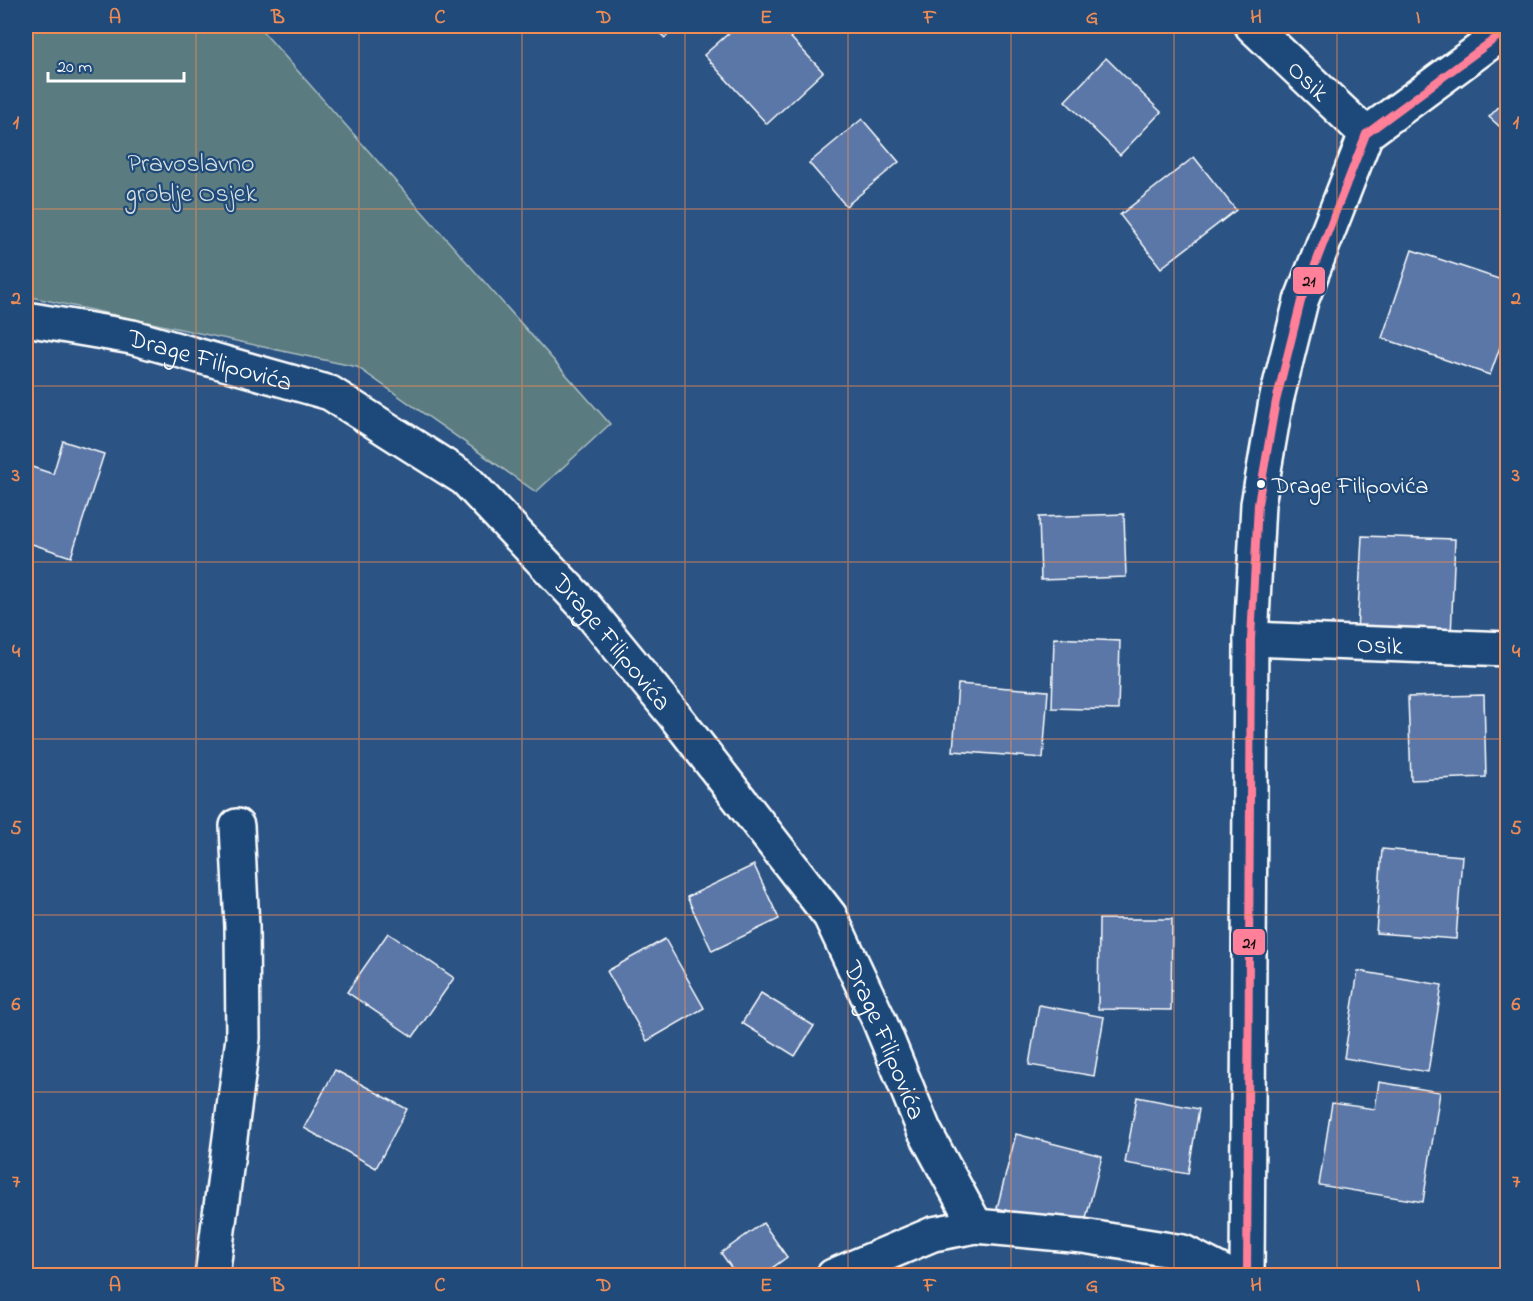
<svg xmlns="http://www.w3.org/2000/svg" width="1533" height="1301" font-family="'Indie Flower',sans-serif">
<rect width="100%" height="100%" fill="#2b5383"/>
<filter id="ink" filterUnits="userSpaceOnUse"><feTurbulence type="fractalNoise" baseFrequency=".0167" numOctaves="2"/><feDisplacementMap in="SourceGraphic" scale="12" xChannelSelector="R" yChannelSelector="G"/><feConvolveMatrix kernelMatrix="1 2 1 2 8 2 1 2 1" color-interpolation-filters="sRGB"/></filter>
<g filter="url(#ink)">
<path fill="#5a7b80" stroke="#acbdc0" stroke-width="1.5" d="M26,26H258L610,424L536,492L357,367L26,296Z"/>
<g fill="#5a77a8" stroke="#fff" stroke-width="1.5">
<path d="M652,26H677L665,38Z"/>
<path d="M737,26H780L823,72L767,124L704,55Z"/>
<path d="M1001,26H1019L1010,35Z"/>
<path d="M1106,58L1161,112L1120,155L1065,101Z"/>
<path d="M1508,97V134L1489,117Z"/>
<path d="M862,119L899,162L846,206L809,163Z"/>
<path d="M1194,157L1236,210L1161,268L1120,215Z"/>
<path d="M1412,250L1508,282V325L1490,375L1382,338Z"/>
<path d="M63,441L104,454L71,557L26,542V478L29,466L53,474Z"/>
<path d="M1124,514L1126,577L1041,580L1039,517Z"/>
<path d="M1362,536L1455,539L1451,637L1357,632Z"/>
<path d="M1054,638L1120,641L1118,710L1052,708Z"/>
<path d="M958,684L1048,691L1043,758L953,751Z"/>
<path d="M1484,695L1486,777L1411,780L1408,697Z"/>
<path d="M1382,849L1462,856L1456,939L1376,933Z"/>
<path d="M754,865L779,919L712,951L687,897Z"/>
<path d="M1099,919H1172L1171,1010L1098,1009Z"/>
<path d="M388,933L454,978L413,1037L347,992Z"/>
<path d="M665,939L704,1008L647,1041L607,971Z"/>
<path d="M1358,971L1442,985L1428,1072L1344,1058Z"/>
<path d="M761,993L814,1026L795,1056L742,1023Z"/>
<path d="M1039,1005L1104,1017L1094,1076L1029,1065Z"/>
<path d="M335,1070L407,1109L376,1168L304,1128Z"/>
<path d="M1379,1082L1440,1092L1423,1202L1319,1185L1332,1103L1375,1109Z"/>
<path d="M1137,1097L1199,1109L1188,1174L1125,1163Z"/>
<path d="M1016,1134L1102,1156L1083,1230L997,1208Z"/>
<path d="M763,1223L787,1257L761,1276H737L721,1253Z"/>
</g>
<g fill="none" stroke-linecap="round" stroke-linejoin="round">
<defs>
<g id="minor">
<path d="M1366,134L1508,29"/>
<path id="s1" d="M26,319L132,337L330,393L465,479L584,605L675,716L830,916L879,1020L924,1130L976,1226"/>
<path id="s2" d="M1251,639L1508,649"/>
<path d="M212,1276L243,1038L242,927L237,826"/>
<path d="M833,1276L933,1234L976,1226L1083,1236L1183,1252L1230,1276"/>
</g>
<path id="major" d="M1247,1276L1251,639L1258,504L1276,401L1301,301L1366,134L1252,26"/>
</defs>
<use href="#minor" stroke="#fff" stroke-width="38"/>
<use href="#major" stroke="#fff" stroke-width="38"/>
<use href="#minor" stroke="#1f4a7a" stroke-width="33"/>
<use href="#major" stroke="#1f4a7a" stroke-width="33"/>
<defs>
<path id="bus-1" d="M1247,1276L1251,639L1258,504L1276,401L1301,301L1366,134L1508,29"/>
</defs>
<use href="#bus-1" stroke="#1f4a7a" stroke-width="12"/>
<use href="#bus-1" stroke="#ff8098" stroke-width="8"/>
</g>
</g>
<path fill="none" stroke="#ef8b55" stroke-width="1.5" stroke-opacity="0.55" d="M196,26V1276M359,26V1276M522,26V1276M685,26V1276M848,26V1276M1011,26V1276M1174,26V1276M1337,26V1276M26,209H1508M26,386H1508M26,562H1508M26,739H1508M26,915H1508M26,1092H1508"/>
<circle fill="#fff" stroke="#1f4a7a" stroke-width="2" cx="1261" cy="484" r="5"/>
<g text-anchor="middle" stroke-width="4.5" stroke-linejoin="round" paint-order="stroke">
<g font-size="24" fill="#fff" stroke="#1f4a7a" text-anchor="start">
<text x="1272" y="493">Drage Filipovića</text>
</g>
<g font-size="26" fill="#fff" stroke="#1f4a7a">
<text transform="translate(1309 80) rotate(44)" y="9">Osik</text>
<text dy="9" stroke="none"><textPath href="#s1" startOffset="189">Drage Filipovića</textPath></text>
<text dy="9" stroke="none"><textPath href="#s1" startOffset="693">Drage Filipovića</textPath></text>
<text dy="9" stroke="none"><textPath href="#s2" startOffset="129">Osik</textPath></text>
<text dy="9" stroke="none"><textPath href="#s1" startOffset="1179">Drage Filipovića</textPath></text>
</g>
<g font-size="26" fill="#d6dedf" stroke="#1f4a7a">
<text x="191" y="171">Pravoslavno<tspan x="191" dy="30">groblje Osjek</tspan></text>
</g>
</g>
<g stroke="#1f4a7a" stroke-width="2">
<rect x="1292" y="266" width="34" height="29" rx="6" fill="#ff8098"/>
<rect x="1232" y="928" width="34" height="28" rx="6" fill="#ff8098"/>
</g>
<g font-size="16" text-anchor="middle" font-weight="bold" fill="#111">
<text x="1309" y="286">21</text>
<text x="1249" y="948">21</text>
</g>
<rect width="1533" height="1301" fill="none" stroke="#1f4a7a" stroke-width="66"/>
<path d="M48 72v9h136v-9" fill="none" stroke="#ffffff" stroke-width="3"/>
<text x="57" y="72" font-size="18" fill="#ffffff" stroke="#1f4a7a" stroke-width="4.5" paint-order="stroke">20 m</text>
<rect x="33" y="33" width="1467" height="1235" fill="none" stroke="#ef8b55" stroke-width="2"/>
<g font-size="20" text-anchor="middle" font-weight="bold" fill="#ef8b55">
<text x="115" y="23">A</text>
<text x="278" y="23">B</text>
<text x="440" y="23">C</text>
<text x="604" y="23">D</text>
<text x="766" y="23">E</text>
<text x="930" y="23">F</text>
<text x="1092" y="23">G</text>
<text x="1256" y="23">H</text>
<text x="1418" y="23">I</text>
<text x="16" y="128">1</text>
<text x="1516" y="128">1</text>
<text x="16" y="304">2</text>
<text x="1516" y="304">2</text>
<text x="16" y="481">3</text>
<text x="1516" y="481">3</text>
<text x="16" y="657">4</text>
<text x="1516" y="657">4</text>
<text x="16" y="834">5</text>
<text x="1516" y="834">5</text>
<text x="16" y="1010">6</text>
<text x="1516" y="1010">6</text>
<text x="16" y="1187">7</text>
<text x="1516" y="1187">7</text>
<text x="115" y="1291">A</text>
<text x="278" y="1291">B</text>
<text x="440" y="1291">C</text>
<text x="604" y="1291">D</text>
<text x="766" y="1291">E</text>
<text x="930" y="1291">F</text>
<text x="1092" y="1291">G</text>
<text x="1256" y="1291">H</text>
<text x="1418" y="1291">I</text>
</g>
</svg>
